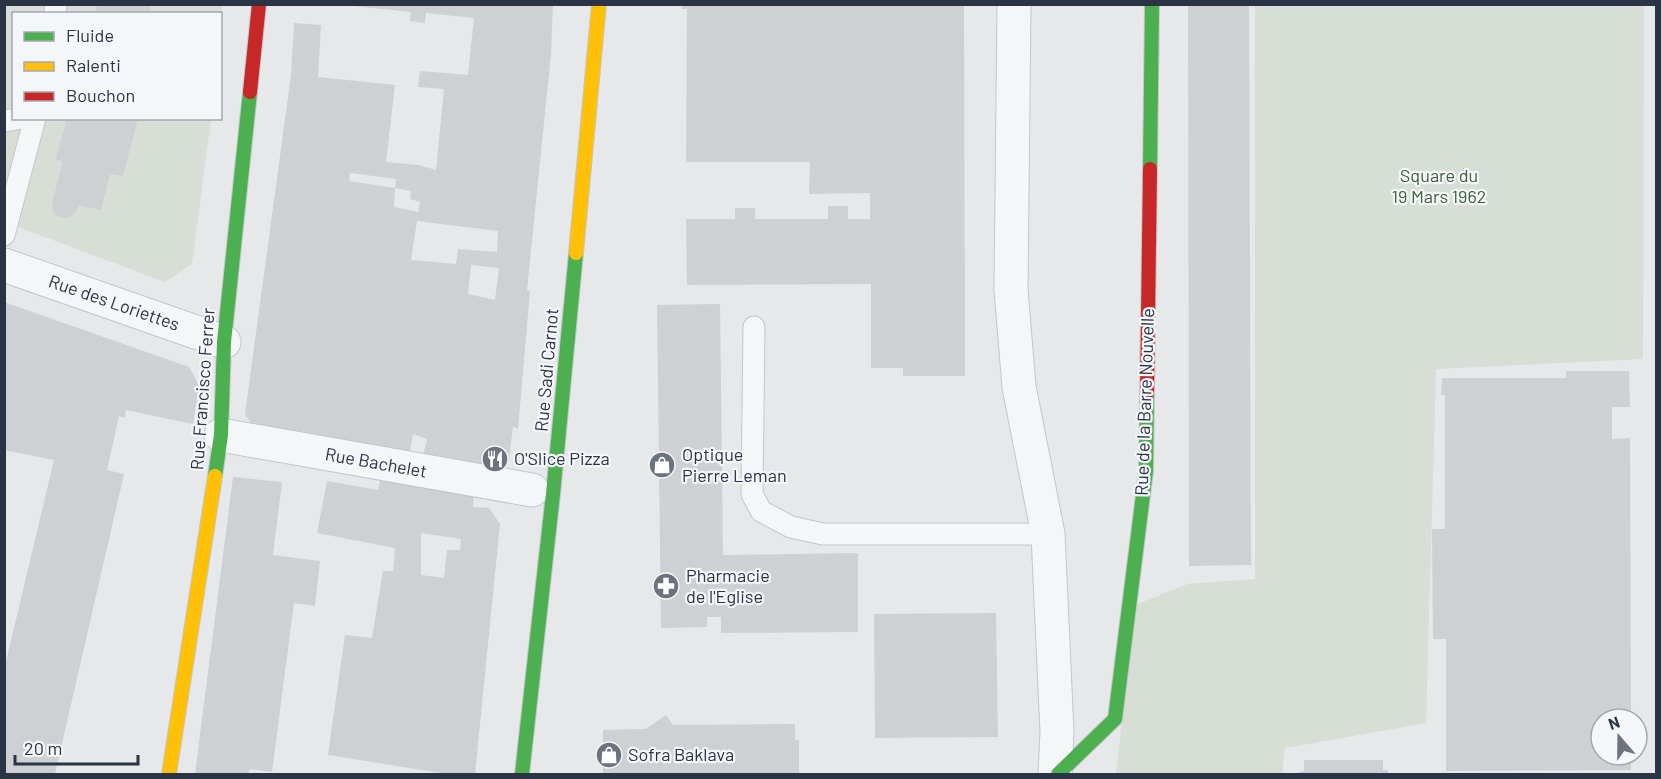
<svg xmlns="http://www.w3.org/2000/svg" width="1661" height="779" font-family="Barlow,sans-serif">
<rect width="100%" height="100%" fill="#e6e8ea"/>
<g fill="#d6ded6">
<path d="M4,5H222L221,29L220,14H14V118L211,119L192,264L165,282L5,222Z"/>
<path d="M1255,5H1644L1643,359L1436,369L1426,723L1285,748L1282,774H1116L1135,605L1188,584L1255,579Z"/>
</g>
<g fill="#ced0d3" fill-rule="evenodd">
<path d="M97,4H151L148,14H95Z"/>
<path d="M353,4H553L551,54L527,290L530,291L518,429L513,426L509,460L492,473L422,460L427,439L413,434L409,458L256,431L245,414L291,75L294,23L321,25L318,77L395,85L386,162L418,165L436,170L444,89L418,87L420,71L468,75L474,18L426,13L425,23L410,21L411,12L353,6ZM350,173L396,179L395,188L411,191L410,199L420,202L418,212L394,207L395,188L349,181ZM417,221L498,231L497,252L458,249L456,264L411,260ZM471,265L499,268L495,300L468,294Z"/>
<path d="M682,4H964L965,376H903V368H871V284L687,285L686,219H735V208H755V219H828V206H848V219H870V193L809,194L810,162H686L687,9H682Z"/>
<path d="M1188,4H1249L1251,565L1189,566Z"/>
<path d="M67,118H138L123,176L110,174L101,210L78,205L75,213L67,218L58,216L54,213L52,203L63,162L56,159Z"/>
<path d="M4,302L189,367L199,385L193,424L126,410L125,418L119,416L107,470L124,474L55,774H4V670L54,460L4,450Z"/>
<path d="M720,304L723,555L858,553V632L721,633V617H707V627L661,628L657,305Z"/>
<path d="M1566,371H1629L1630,407H1612V439L1630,438L1631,719H1601V755H1631V770L1446,771V639H1433L1432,529H1445V395H1441L1442,378H1566Z"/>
<path d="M381,476L474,493L473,507L489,508L500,524L475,774H447L328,755L345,635L372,638L383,571H393L395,548L317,533L327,481L378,490ZM421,533L461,539L460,550H447L444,578L421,575Z"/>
<path d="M233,477L282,482L273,555L320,561L315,606L294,603L272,772L250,769L248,774H195Z"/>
<path d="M996,613L998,737L875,738L874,614Z"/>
<path d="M666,715L673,725L795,724V740H799V774H603V730L646,729Z"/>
<path d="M1304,760H1383V770H1388V774H1299V772L1304,771Z"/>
</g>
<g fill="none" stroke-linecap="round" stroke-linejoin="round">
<defs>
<g id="lane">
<path d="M55,14L56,4"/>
<path d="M4,121L23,118"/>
<path d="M4,235L35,118"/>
<path d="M754,327L752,494L761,511L791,527L823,534H1048"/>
</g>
<g id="street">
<path d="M1014,4L1011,290L1019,387L1048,534L1057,732L1055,774"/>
<path d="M4,265L224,342"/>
<path d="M221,435L532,490"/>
</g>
<g id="fast">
<path d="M1150,169L1152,4"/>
<path d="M215,476L221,435L224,342L250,92"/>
<path d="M522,774L553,494L576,253"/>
<path d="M1058,774L1115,719L1146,471L1147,393"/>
</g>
<g id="slow">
<path d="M576,253L599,4"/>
<path d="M169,774L215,476"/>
</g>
<g id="jam">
<path d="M250,92L259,4"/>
<path d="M1147,393L1150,169"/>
</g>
</defs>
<use href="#lane" stroke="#c4c6c8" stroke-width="23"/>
<use href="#street" stroke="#c4c6c8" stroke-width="35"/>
<use href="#fast" stroke="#c4c6c8" stroke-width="16"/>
<use href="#slow" stroke="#c4c6c8" stroke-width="16"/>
<use href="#jam" stroke="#c4c6c8" stroke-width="16"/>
<use href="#lane" stroke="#f5f6f7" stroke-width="21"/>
<use href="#street" stroke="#f5f6f7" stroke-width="33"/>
<use href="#fast" stroke="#4caf50" stroke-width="14"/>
<use href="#slow" stroke="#ffc107" stroke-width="14"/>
<use href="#jam" stroke="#c62828" stroke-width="14"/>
</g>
<defs>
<symbol id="restaurant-disc" viewBox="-11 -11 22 22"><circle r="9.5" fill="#6c737f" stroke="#f4f6f9"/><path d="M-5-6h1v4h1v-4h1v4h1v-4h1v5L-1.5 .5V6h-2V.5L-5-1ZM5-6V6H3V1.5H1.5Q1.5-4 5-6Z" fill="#fff"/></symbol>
<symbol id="shop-disc" viewBox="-11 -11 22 22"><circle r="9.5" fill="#6c737f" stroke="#f4f6f9"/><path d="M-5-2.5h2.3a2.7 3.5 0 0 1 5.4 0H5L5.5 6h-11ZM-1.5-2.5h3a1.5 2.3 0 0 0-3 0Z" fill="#fff"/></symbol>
<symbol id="pharmacy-disc" viewBox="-11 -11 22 22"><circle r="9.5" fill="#6c737f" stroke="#f4f6f9"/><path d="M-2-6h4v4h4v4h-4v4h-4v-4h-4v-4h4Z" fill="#fff"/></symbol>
</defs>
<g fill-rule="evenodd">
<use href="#restaurant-disc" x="480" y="444" width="30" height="30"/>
<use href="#shop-disc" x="647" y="450" width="30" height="30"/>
<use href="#pharmacy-disc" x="651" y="571" width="30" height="30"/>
<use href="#shop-disc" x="594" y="740" width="30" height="30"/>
</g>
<g text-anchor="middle" stroke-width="4.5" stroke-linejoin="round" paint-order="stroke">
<g font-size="18" fill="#3f6138" stroke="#f4f6f9">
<text x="1439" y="182">Square du<tspan x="1439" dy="21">19 Mars 1962</tspan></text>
</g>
<g font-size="18" fill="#2b3445" stroke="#f4f6f9">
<text transform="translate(114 303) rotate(19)" y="6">Rue des Loriettes</text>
<text transform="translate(547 370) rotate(-85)" y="6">Rue Sadi Carnot</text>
<text transform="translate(203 389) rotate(-86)" y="6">Rue Francisco Ferrer</text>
<text transform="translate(1145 402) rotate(-88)" y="6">Rue de la Barre Nouvelle</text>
<text transform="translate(376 463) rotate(10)" y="6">Rue Bachelet</text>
</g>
<g font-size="18" fill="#2b3445" stroke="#f4f6f9" text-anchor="start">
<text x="682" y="461">Optique<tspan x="682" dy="21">Pierre Leman</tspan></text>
<text x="514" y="465">O'Slice Pizza</text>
<text x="686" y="582">Pharmacie<tspan x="686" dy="21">de l'Eglise</tspan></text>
<text x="628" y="761">Sofra Baklava</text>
</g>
</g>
<rect width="1661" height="779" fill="none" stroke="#2b3445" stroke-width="12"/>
<rect x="12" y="12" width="210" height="108" fill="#f4f6f9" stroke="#a4a8b1" stroke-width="1.5"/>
<rect x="24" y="32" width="30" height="9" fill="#4caf50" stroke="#a4a8b1" stroke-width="1.5"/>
<text x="66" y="42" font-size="18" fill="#2b3445">Fluide</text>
<rect x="24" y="62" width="30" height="9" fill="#ffc107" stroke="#a4a8b1" stroke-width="1.5"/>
<text x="66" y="72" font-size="18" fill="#2b3445">Ralenti</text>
<rect x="24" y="92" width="30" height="9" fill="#c62828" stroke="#a4a8b1" stroke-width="1.5"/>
<text x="66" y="102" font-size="18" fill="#2b3445">Bouchon</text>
<g transform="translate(1619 737) rotate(340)"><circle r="28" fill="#f4f6f9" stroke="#a4a8b1" stroke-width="1.5"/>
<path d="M0-4.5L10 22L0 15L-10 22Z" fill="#6c737f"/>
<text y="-9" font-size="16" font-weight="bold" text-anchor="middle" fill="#2b3445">N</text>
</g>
<path d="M15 755v9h123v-9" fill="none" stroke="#2b3445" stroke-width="3"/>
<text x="24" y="755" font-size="18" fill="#2b3445" stroke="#f4f6f9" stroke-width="4.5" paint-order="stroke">20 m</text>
</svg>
